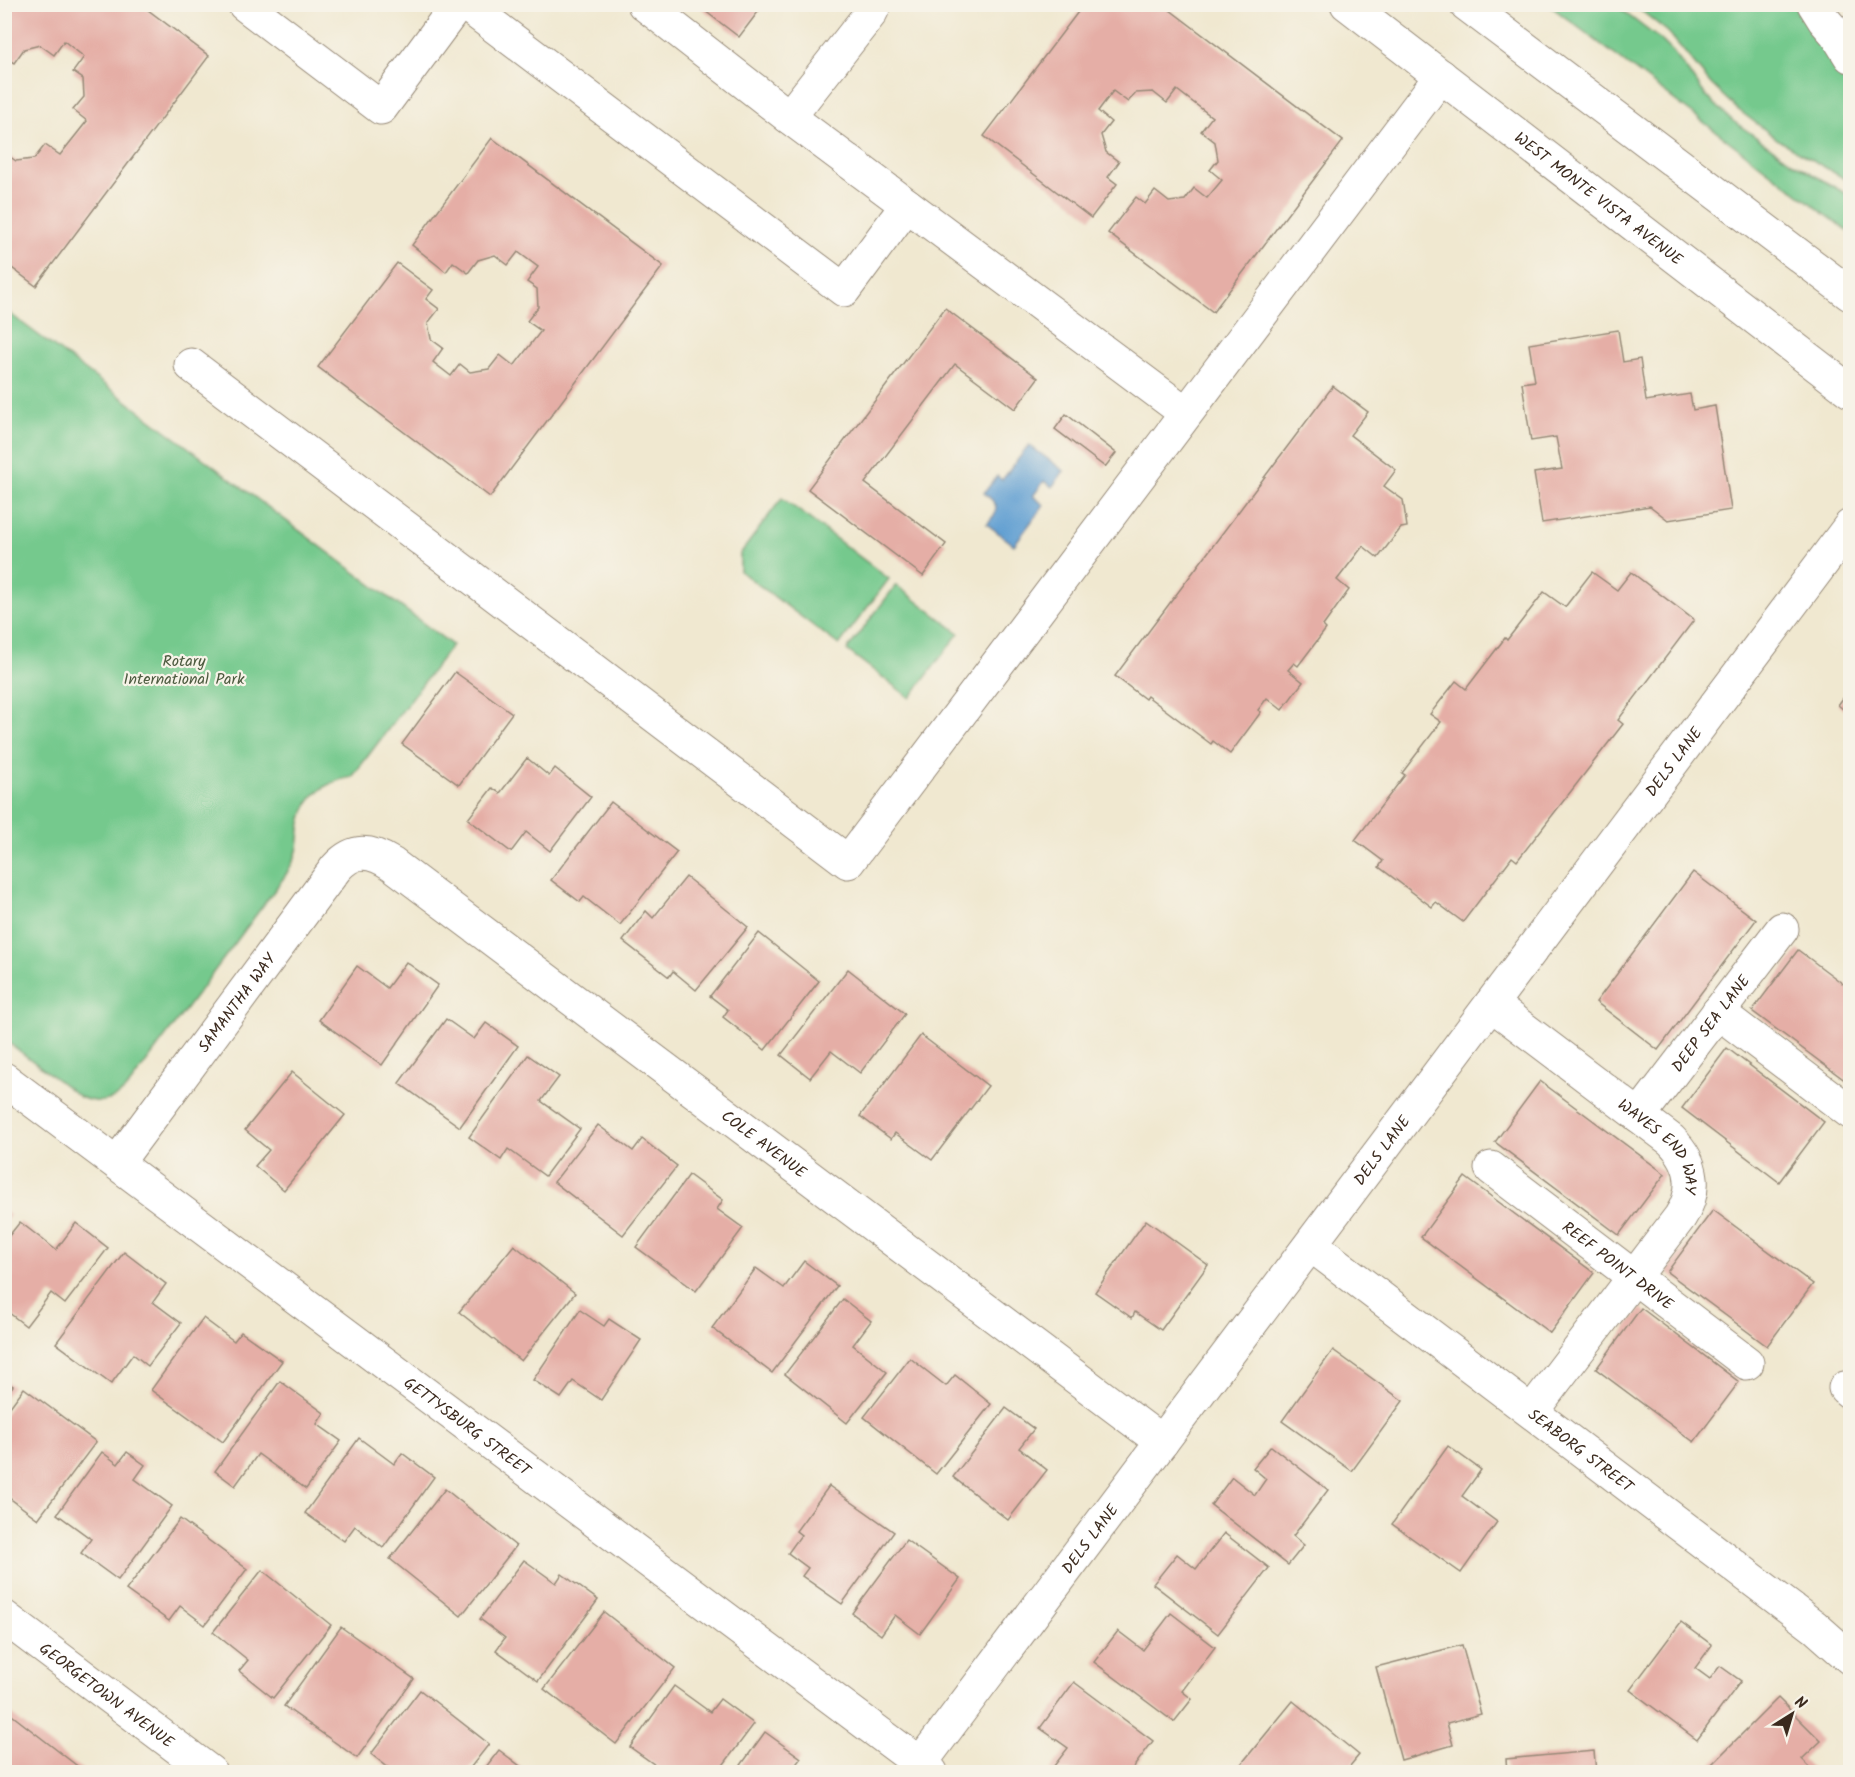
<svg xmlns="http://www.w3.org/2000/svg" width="1855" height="1777" font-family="Kalam,sans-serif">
<rect width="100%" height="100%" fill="#f7f3e8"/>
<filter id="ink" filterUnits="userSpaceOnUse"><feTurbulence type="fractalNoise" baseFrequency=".0167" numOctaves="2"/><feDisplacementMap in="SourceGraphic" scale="12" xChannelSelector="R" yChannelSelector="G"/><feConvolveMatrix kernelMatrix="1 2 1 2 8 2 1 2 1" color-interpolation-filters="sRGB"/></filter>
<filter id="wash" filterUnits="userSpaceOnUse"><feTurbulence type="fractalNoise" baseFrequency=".008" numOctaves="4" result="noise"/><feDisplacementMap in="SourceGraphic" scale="24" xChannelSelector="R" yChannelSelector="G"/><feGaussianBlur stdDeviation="1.35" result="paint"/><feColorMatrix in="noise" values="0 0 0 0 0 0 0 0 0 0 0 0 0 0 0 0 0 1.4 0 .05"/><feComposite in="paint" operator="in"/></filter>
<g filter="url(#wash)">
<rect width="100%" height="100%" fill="#f0e8d0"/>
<g fill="#74c98d" stroke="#587a56" stroke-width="1.5">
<path d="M1549,5H1612L1620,9L1662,41L1673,52L1707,97L1733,121L1795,164L1850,196V233Z"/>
<path d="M1634,5H1795L1798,12L1845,64L1839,72L1850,81V182L1780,141L1736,108L1711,84L1668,32Z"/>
<path d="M5,310L452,645L352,777C328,781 307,794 302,819C299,829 300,840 297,851C295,860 290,868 285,876L128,1087C114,1102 99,1105 80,1097L5,1040Z"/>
<path d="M782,498L889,579L839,645L740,571V554Z"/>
<path d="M896,585L959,633L910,698L847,650Z"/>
</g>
<path fill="#619fd2" stroke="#4e6478" stroke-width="1.5" d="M1029,445L1064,471L1052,487L1044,481L1033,496L1044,505L1014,545L987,524L995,514L996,506L992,500L984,493L997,476L1002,480Z"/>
<g id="blocks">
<g fill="#e5aea6">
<path d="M4,4H140L209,56L36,286L4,262V155L6,154L16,161L34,159L45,145L60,155L87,121L73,110L84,97L83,79L73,72L84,57L64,41L54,55L40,45L24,49L14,63L4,56Z"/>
<path d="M696,4H764L739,37Z"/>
<path d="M1084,4H1162L1343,141L1213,312L1108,233L1136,197L1145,204L1155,191L1169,202L1185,200L1194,188L1207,198L1222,180L1210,170L1218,160L1215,142L1201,131L1212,117L1177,90L1167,103L1153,92L1135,93L1128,102L1113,91L1098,111L1111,122L1101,135L1106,152L1119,162L1108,177L1117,184L1091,218L984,136Z"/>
<path d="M492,138L663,266L490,497L318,367L397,263L433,290L426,299L439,309L428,323L431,339L443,348L433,362L451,376L460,364L470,372L489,369L500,355L514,366L541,331L527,321L538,307L537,289L527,282L538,267L518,252L508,265L495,255L478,260L468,273L453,262L446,272L412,245Z"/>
<path d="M945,308L1038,378L1015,409L955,364L865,483L946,544L923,576L808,489Z"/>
<path d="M1618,330L1623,362L1640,359L1646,401L1690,394L1693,410L1715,406L1731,510L1668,520L1650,506L1542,523L1534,473L1562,469L1556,437L1531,441L1522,383L1535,381L1529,344Z"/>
<path d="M1333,386L1368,412L1350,435L1396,470L1384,486L1403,500L1407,527L1401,528L1378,558L1363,546L1337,580L1349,590L1323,626L1326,629L1298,666L1294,663L1288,670L1303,682L1282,710L1267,698L1258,710L1261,712L1230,754L1213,741L1211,744L1147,696L1145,699L1115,676Z"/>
<path d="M1066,414L1116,453L1105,467L1055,429Z"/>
<path d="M1592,572L1617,590L1631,572L1694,620L1618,720L1623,724L1517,861L1512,857L1463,922L1436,902L1432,907L1379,867L1383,861L1355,840L1405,775L1402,773L1441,722L1430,714L1456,681L1466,689L1505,638L1507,640L1544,592L1565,607Z"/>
<path d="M455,672L512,713L459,785L402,744Z"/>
<path d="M1850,689V715L1838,705Z"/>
<path d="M527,758L549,776L555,768L591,797L550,851L526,832L511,852L468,819L492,788L500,793Z"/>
<path d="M611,802L677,852L620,925L584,897L580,902L551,880Z"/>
<path d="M1693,872L1756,920L1658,1050L1596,1002Z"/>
<path d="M686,877L748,927L696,990L673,971L669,977L623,941L646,911L653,918Z"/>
<path d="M759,933L819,981L765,1050L723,1017L728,1010L710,996Z"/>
<path d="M1798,950L1850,989V1084L1752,1011Z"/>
<path d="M406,962L438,985L382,1065L319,1020L357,966L387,988Z"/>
<path d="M848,969L905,1014L860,1073L831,1051L810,1078L781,1055Z"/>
<path d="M446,1019L474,1039L486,1023L518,1046L460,1127L399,1083Z"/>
<path d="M921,1035L988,1086L932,1160L895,1133L891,1139L860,1116Z"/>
<path d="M1727,1048L1824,1122L1779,1182L1682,1108Z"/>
<path d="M528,1055L559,1077L541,1101L580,1129L545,1176L508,1149L501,1160L469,1137Z"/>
<path d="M292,1072L345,1115L284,1190L255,1166L269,1150L245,1130Z"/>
<path d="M1540,1081L1665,1174L1619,1235L1495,1142Z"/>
<path d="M598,1125L633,1151L642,1139L677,1166L623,1235L554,1182Z"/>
<path d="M689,1175L723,1200L717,1209L743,1228L696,1291L636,1247Z"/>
<path d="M1465,1177L1594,1273L1550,1333L1421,1237Z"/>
<path d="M4,1210L10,1215L4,1223Z"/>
<path d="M1713,1210L1813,1284L1767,1346L1667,1272Z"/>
<path d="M1146,1220L1208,1265L1161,1330L1135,1312L1132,1318L1095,1292Z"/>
<path d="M20,1222L56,1250L76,1223L108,1248L65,1304L51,1293L26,1326L4,1309V1242Z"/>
<path d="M514,1245L575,1293L521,1361L459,1312Z"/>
<path d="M124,1252L166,1284L153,1302L181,1323L148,1366L133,1354L111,1384L56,1343Z"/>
<path d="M804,1261L837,1286L772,1373L712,1328L756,1268L784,1288Z"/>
<path d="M843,1299L871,1321L853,1345L887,1372L847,1423L785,1374Z"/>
<path d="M1641,1308L1739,1382L1694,1442L1596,1369Z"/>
<path d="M580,1310L604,1326L609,1319L641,1340L601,1400L573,1381L561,1398L533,1380Z"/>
<path d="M203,1318L234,1341L241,1332L282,1361L223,1442L151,1390Z"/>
<path d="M1333,1350L1403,1401L1352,1471L1282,1421Z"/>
<path d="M910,1358L946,1386L955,1375L991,1404L936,1474L864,1417Z"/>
<path d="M4,1380L13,1386L4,1397Z"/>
<path d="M280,1381L324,1413L317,1424L341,1441L306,1489L258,1454L235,1486L215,1471Z"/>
<path d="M24,1388L96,1442L38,1519L4,1494V1415Z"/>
<path d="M1006,1408L1034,1429L1019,1448L1047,1470L1008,1520L953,1477Z"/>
<path d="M359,1438L394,1464L402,1453L434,1477L383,1548L355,1526L344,1541L305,1513Z"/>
<path d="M1271,1446L1328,1490L1293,1536L1304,1545L1288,1565L1211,1505L1232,1477L1255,1495L1266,1479L1253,1468Z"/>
<path d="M1448,1446L1481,1470L1462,1496L1497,1522L1461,1573L1392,1524Z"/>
<path d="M102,1452L118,1464L127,1452L145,1465L135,1479L172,1506L118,1580L81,1553L91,1539L57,1514Z"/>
<path d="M829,1486L894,1532L842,1604L802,1576L808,1568L788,1553L801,1535L796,1531Z"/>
<path d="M445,1489L516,1546L461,1616L390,1559Z"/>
<path d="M180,1519L247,1569L205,1625L180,1606L169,1621L126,1590Z"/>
<path d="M1224,1533L1269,1568L1218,1634L1153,1584L1177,1554L1196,1569Z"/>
<path d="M906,1540L960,1579L920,1634L895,1615L881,1635L852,1613Z"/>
<path d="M524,1560L556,1583L562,1574L598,1600L538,1681L496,1650L505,1638L480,1619Z"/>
<path d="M262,1570L331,1625L273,1698L239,1671L248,1660L213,1632Z"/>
<path d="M604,1612L675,1668L616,1744L544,1689Z"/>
<path d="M1171,1613L1215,1647L1182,1691L1192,1699L1174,1722L1094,1662L1118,1631L1143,1650Z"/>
<path d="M1681,1622L1712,1645L1695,1668L1710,1679L1720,1666L1741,1681L1697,1740L1630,1690Z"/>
<path d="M341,1627L414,1679L357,1758L284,1706Z"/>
<path d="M1462,1645L1481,1714L1447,1723L1453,1745L1401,1760L1376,1667Z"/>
<path d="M1074,1682L1153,1741L1130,1772L1050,1771L1068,1748L1040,1728Z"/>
<path d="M674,1686L710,1712L720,1699L754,1724L718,1772H665L630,1747Z"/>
<path d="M420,1690L489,1744L467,1772H394L371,1754Z"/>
<path d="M1778,1698L1821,1741L1802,1759L1815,1772H1715L1709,1767Z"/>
<path d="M1293,1701L1359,1755L1345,1772H1243L1238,1768Z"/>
<path d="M4,1709L85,1772H4Z"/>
<path d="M765,1732L801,1758L790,1772H736Z"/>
<path d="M499,1750L528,1772H482Z"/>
<path d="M1594,1751L1596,1772H1507L1506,1759Z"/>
</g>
</g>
</g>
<g filter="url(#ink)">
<use href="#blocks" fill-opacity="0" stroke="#968977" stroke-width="1.5"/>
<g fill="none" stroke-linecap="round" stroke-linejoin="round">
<defs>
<g id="minor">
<path d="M244,4L381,108L458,4"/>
<path d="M465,4L844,290L907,205"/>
<path d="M644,4L789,117L870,14L875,4"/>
<path d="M1814,4L1824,20L1837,35L1850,56"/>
<path d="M789,117L1186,413"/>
<path d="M191,365L848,862L1441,76"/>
<path id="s1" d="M1491,1004L1671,1140C1694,1163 1698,1190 1680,1217L1532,1411"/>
<path d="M1718,1012L1850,1112"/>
<path id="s2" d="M4,1079L931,1772"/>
<path id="s3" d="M1639,1116L1782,929"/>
<path id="s4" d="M117,1163L336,868C354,848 370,850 392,864L1162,1442"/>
<path id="s5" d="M1491,1168L1747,1363"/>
<path id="s6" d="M1311,1245L1815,1627L1850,1658"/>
<path d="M1845,1388L1850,1392"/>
<path id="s7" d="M4,1617L210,1772"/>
<path id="s8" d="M914,1772L1850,526"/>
</g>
<g id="major">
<path id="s9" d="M1347,4L1850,391"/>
<path d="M1466,4L1850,294"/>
</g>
</defs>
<use href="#minor" stroke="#968977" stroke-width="35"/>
<use href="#major" stroke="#968977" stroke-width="35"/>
<use href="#minor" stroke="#fff" stroke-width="33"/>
<use href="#major" stroke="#fff" stroke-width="33"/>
</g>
</g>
<g text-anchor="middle" stroke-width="4.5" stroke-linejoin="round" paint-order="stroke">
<g font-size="16" fill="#3b2a1e" stroke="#f7f3e8">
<text dy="6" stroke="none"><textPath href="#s9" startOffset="318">WEST MONTE VISTA AVENUE</textPath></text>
<text dy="6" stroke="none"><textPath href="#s8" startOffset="1264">DELS LANE</textPath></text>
<text dy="6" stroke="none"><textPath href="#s4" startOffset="200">SAMANTHA WAY</textPath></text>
<text dy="6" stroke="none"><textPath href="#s3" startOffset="117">DEEP SEA LANE</textPath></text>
<text dy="6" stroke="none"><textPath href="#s4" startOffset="896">COLE AVENUE</textPath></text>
<text dy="6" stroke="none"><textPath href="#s8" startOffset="778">DELS LANE</textPath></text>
<text dy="6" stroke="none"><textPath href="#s1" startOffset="224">WAVES END WAY</textPath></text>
<text dy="6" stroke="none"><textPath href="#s5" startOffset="160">REEF POINT DRIVE</textPath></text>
<text dy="6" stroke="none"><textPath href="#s2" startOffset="579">GETTYSBURG STREET</textPath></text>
<text dy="6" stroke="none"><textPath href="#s6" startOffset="339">SEABORG STREET</textPath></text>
<text dy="6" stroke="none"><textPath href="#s8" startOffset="292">DELS LANE</textPath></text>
<text dy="6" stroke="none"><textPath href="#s7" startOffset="129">GEORGETOWN AVENUE</textPath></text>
</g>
<g font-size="16" fill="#4c5a3f" stroke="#f7f3e8">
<text x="184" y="666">Rotary<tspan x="184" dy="18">International Park</tspan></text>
</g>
</g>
<rect width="1855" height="1777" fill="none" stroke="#f7f3e8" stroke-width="24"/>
<g transform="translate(1792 1714) rotate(37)" stroke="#f7f3e8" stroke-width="4.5" paint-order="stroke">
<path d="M0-4.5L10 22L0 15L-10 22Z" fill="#3b2a1e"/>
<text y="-9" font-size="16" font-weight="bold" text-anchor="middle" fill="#3b2a1e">N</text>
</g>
</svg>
